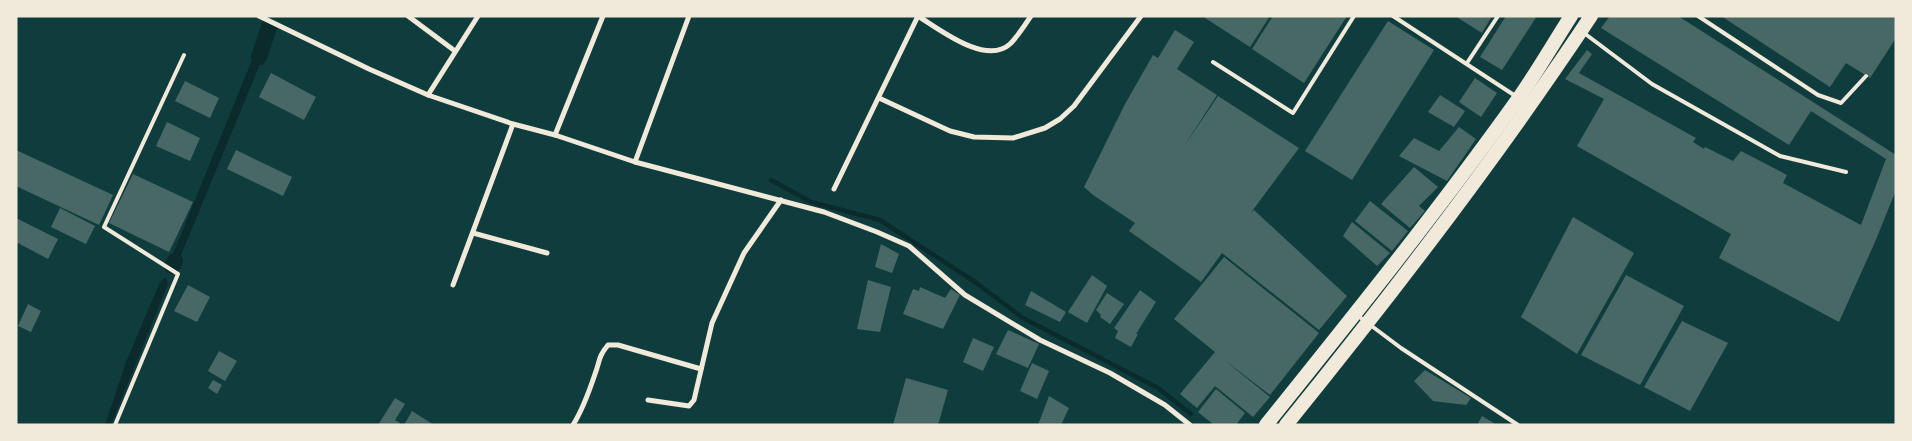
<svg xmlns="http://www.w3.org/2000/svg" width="1912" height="441" font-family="Helvetica,sans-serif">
<rect width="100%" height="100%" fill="#0f3d3e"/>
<g fill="#0a2a2b">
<path d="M259,57L260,64L181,255L175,261L173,254L252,60Z"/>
<path d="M166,277L168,284L111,425H105L126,362L160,282Z"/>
</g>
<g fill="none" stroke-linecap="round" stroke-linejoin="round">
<path stroke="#0a2a2b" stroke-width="4.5" d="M771,180L811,202L880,220L975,282L1023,318L1158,388L1191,414"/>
<g stroke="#0a2a2b" stroke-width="16">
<path d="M259,57L269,27"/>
<path d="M172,266L175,261"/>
</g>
</g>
<g fill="#486865">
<path d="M1202,16H1270L1250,47Z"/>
<path d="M1273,16H1347L1304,83L1252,49Z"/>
<path d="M1455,16H1492L1482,33Z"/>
<path d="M1506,16H1537L1502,70L1480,57Z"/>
<path d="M1610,16H1678L1896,155V190L1875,242L1839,322L1719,258L1731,234L1577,146L1604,99L1565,79L1587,50L1592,54L1579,73L1696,138L1693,142L1704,149L1705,147L1733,161L1741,151L1787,175L1783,183L1861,225L1886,159L1811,111L1789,145L1601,28Z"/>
<path d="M1721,16H1896V38L1870,78L1846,63L1830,87Z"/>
<path d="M1388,21L1434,50L1352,180L1305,151Z"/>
<path d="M1175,30L1194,42L1177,69L1217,95L1183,148L1218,96L1299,148L1250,214L1254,210L1347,296L1319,330L1222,253L1201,282L1129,231L1135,223L1093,195L1084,187L1125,104L1153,55L1158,58Z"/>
<path d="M271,73L316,97L304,120L259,97Z"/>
<path d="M1475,78L1497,93L1481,117L1459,102Z"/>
<path d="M185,81L219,98L210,118L175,101Z"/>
<path d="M1440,95L1465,111L1454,127L1428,112Z"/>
<path d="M167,122L200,138L190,161L156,146Z"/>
<path d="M1459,127L1476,139L1447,181L1399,156L1414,138L1439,151Z"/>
<path d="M16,150L113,195L99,225L16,186Z"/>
<path d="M236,150L292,177L283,196L227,169Z"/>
<path d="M1414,167L1438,187L1419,206L1425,211L1410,228L1381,204Z"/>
<path d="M133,174L193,202L169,252L109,223Z"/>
<path d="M1370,201L1408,231L1392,251L1355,221Z"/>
<path d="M60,208L95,226L86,244L51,227Z"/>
<path d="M1573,217L1634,253L1577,354L1521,317Z"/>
<path d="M16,218L58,239L48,259L16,242Z"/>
<path d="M1352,222L1390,253L1377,266L1343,236Z"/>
<path d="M881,244L899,254L892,273L875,267Z"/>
<path d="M1224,257L1319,333L1270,395L1223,359L1270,397L1253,417L1215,386L1197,408L1180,394L1215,352L1174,319Z"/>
<path d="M1092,275L1107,286L1087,323L1068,312Z"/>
<path d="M1626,275L1684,306L1640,385L1581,355Z"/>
<path d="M868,280L891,287L880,332L857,329Z"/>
<path d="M188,285L210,297L197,322L174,311Z"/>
<path d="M920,287L945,298L951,289L960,295L943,329L903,314L913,289L919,291Z"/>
<path d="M1140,290L1156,302L1136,334H1138L1131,347L1115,338L1118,331L1114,328Z"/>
<path d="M1031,291L1066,312L1060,322L1025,305Z"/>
<path d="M1107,293L1124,304L1110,324L1100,317L1101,315L1096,310Z"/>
<path d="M28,304L41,311L31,332L18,326Z"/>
<path d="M1682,321L1728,343L1690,411L1644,387Z"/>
<path d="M1008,330L1039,344L1028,368L996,354Z"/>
<path d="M973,338L994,347L983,371L963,362Z"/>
<path d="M219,351L237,361L225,381L208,371Z"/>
<path d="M1032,363L1049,371L1037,399L1020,391Z"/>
<path d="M1425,370L1471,398L1466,405L1433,401L1414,381Z"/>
<path d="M906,378L948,390L938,425H893Z"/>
<path d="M213,380L222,385L217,394L208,388Z"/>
<path d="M1216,389L1245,413L1236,425H1214L1198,412Z"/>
<path d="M1049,396L1069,408L1061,425H1038Z"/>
<path d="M395,398L405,404L395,420L400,423L399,425H378Z"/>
<path d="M412,411L434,425H404Z"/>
<path d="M1482,416L1497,425H1477Z"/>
</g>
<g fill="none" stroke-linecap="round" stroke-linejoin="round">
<g stroke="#f1e9da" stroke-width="4">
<path d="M1393,16L1517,97"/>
<path d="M1698,16L1818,95L1841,103L1866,76"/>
<path d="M1584,33L1652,84L1780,156L1846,172"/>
<path d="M1213,62L1293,113L1354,16"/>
<path d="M1467,63L1498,16"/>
<path d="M1357,315L1401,348L1518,425"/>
<path d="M115,425L178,274L104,227L184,55"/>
</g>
<g stroke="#f1e9da" stroke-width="5">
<path d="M259,16L369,69L428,95L513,124L555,135L635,162L824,212L877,232L909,246L965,295L1040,340L1110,373L1165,405L1190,425"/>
<path d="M408,16L455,51"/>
<path d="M918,16C939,29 986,66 1010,44C1018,36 1025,25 1031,16"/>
<path d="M428,95L478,16"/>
<path d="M879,98L950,131L974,137L1013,138L1045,128L1060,119L1074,106L1141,16"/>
<path d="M555,135L603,16"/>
<path d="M635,162L689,16"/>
<path d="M834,189L918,16"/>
<path d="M473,233L547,253"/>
<path d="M453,285L513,124"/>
<path d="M648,400L689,406L694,400L712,323L744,253L781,200"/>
<path d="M573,425C583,409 589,392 595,374C600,361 598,357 608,345H618L701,369"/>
</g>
<g stroke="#f1e9da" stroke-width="14">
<path d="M1266,425C1352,318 1438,211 1518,99C1537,72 1553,44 1571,16"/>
<path d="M1286,425C1393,293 1497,158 1591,16"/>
</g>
</g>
<rect width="1912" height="441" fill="none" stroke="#f1e9da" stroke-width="35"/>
</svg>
